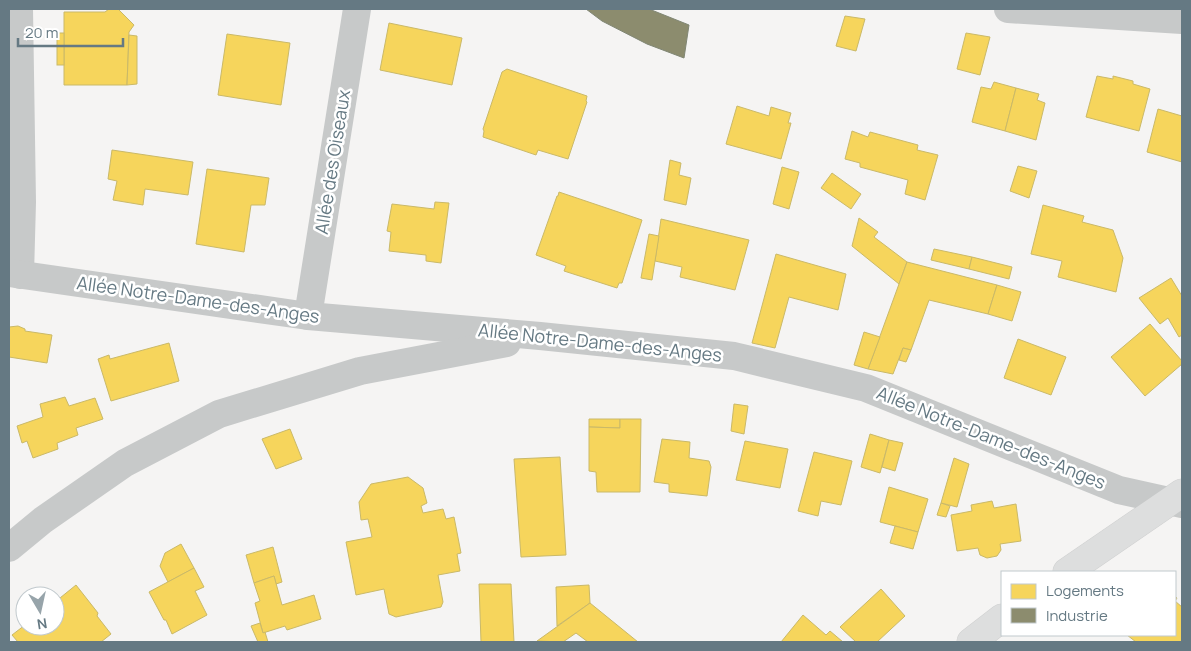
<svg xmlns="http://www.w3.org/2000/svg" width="1191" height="651" font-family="Manrope,sans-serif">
<rect width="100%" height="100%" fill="#f5f4f3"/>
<g fill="#f6d55c" stroke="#cab968">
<path d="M109,9H118L134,25L129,32L127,85H64V12H105Z"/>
<path d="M845,16L865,19L856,51L836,46Z"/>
<path d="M389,23L462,38L452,85L380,70Z"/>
<rect x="57" y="33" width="7" height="32"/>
<path d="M966,33L990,37L980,75L957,69Z"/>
<path d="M227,34L290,43L281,105L218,95Z"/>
<path d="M129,35L137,36V84L127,85Z"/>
<path d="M507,69L587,96L586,101L587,102L568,159L538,150L536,155L483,137L484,131L483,129L502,72Z"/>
<path d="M1097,76L1113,79V76L1133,81V84L1150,89L1139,131L1086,117Z"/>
<path d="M994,82L1016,88L1005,131L972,122L981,87L991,89Z"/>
<path d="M1016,88L1039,94L1037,100L1045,103L1036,140L1005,131Z"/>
<path d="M737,106L769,116L771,107L791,113L788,123H791L781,159L726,144Z"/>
<path d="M1158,109L1182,116V162L1147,152Z"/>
<path d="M852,131L868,137L870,132L918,145L917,150L938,155L925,200L905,194L908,180L860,167V163L845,159Z"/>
<path d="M112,150L193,162L188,195L145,189L143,205L113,200L117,181L108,179Z"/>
<path d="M670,160L681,163L679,175L691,178L686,205L664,200Z"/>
<path d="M1018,166L1037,171L1029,198L1010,191Z"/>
<path d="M782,167L799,172L789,209L773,204Z"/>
<path d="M207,169L269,178L265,205H251L244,252L196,244Z"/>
<path d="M832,173L861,194L851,209L821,188Z"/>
<path d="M559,192L642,220L622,283H619L617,288L564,271L566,266L536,255L557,196H558Z"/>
<path d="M435,202L449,203L441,263L426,261V255L389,251L391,232L387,231L392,204L434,209Z"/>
<path d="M1043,205L1084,216L1082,222L1113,230L1123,258L1116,292L1058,277L1062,261L1031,254Z"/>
<path d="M859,218L878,232L874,237L907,262L899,284L852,246Z"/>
<path d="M661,219L749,240L735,290L680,277L682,267L655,261Z"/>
<path d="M649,234L659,236L652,280L641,278Z"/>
<path d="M934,249L972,257L969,269L931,260Z"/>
<path d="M776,254L846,274L838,310L789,297L775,348L752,343Z"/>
<path d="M972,257L1012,267L1009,279L969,269Z"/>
<path d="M907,262L997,285L988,314L929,300L911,350L903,348L893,374L868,369Z"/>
<path d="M1171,278L1182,296V335L1179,337L1168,318L1160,324L1139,298Z"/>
<path d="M997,285L1021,292L1012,321L988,314Z"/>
<path d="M1150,324L1182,361V364L1145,396L1111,357Z"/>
<path d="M18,326L25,329V331L52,335L47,363L9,357V327Z"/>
<path d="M864,332L880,337L868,369L854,365Z"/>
<path d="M1018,339L1066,357L1051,395L1004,378Z"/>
<path d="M169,343L179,381L111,401L98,359L109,355L110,359Z"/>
<path d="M903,348L911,350L906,362L899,360Z"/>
<path d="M65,397L69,406L95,398L103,419L76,428L78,435L57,443L58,449L33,458L27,441L22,443L17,426L43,417L40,404Z"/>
<path d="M734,404L748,406L744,434L731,431Z"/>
<path d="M589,419H620V428L589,427Z"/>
<path d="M620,419H641L640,492H597L596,472L589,471V427L620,428Z"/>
<path d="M290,429L302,459L276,469L262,439Z"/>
<path d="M870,434L889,440L880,473L861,467Z"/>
<path d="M662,439L690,442L689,458L709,461L711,467L707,496L669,492V484L654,482Z"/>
<path d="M889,440L903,443L895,471L882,467Z"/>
<path d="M745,441L788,449L780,488L736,480Z"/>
<path d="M814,452L852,461L841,505L821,501L818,516L798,511Z"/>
<path d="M560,457L566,555L521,557L514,459Z"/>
<path d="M954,458L969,464L957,507L941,503Z"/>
<path d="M408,477L423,488L427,503L421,506L423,513L443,509L446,519L454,517L461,553L457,554L460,571L438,575L443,602L441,607L396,617L389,614L384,589L356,595L346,542L372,537L368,519L361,520L359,502L371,484Z"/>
<path d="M889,487L928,499L918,532L880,522Z"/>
<path d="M992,501L994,508L1016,504L1021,541L1000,544L1001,550L997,556L987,558L980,555L978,548L957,551L951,515L972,511L971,505Z"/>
<path d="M941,503L950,506L946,517L937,515Z"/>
<path d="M895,526L918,532L913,549L890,543Z"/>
<path d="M181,544L194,568L168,582L160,566L165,553Z"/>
<path d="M273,547L282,582L276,584L274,576L254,583L246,555Z"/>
<path d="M194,568L204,587L195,591L207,615L172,634L166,620H164L149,592Z"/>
<path d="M274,576L282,605L314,595L321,619L287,630L285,626L263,633L255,603L260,601L254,583Z"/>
<path d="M479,584H511L514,642H481Z"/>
<path d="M76,585L98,613L97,616L111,634L101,642H18L12,635L25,625L55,626V602Z"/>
<path d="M589,585L590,603L557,626L556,587Z"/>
<path d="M881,589L905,616L877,642H856L840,627Z"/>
<path d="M1175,596L1177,598L1175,601L1182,607V642H1136L1127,635H1175Z"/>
<path d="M590,603L638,642H588L576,633L563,642L537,641Z"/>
<path d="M803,615L826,635L830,631L843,642H781Z"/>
<path d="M260,623L263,633L265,632L268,642H258L251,626Z"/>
</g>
<path fill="#8c8c6e" stroke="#808674" d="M586,9H649L689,25L684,58L647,44L602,21Z"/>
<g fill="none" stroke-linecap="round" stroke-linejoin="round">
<defs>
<g id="secondary">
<path d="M1067,572L1182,493"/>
<path d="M971,642L1002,618"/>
</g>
</defs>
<use href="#secondary" stroke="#d0d1d1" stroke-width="29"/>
<g stroke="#c7c9c9" stroke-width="28">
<path d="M19,9L22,202L20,275"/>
<path d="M1008,9L1182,20"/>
<path d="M9,273L308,316L540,336L734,356L866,388L1119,490L1182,504"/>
<path d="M308,316L357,9"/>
<path d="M9,548L43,520L125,463L219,414L360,371L507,343"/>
</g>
<use href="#secondary" stroke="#dddede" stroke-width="28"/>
</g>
<g text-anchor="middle" stroke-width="5" stroke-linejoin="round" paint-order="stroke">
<g font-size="18" fill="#657983" stroke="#fff">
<text transform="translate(333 162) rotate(-81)" y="6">Allée des Oiseaux</text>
<text transform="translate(198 300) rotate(8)" y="6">Allée Notre-Dame-des-Anges</text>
<text transform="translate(600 343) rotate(6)" y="6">Allée Notre-Dame-des-Anges</text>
<text transform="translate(991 438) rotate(22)" y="6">Allée Notre-Dame-des-Anges</text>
</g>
</g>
<rect width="1191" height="651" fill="none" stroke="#657983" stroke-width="20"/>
<rect x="1001" y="571" width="175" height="65" fill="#ffffff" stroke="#c1c9cd"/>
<rect x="1011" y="584" width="25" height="15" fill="#f6d55c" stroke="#c1c9cd"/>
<text x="1046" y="596" font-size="15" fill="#657983">Logements</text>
<rect x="1011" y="608" width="25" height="15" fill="#8c8c6e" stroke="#c1c9cd"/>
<text x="1046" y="621" font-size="15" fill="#657983">Industrie</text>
<g transform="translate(40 611) rotate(171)"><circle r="24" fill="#ffffff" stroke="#c1c9cd"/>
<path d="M0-4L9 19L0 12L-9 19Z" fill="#97a4aa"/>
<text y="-8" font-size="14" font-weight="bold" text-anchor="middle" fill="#657983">N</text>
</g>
<path d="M18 38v8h105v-8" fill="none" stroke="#657983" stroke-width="2.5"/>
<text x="25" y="38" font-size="15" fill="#657983" stroke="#ffffff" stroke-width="4" paint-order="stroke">20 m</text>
</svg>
